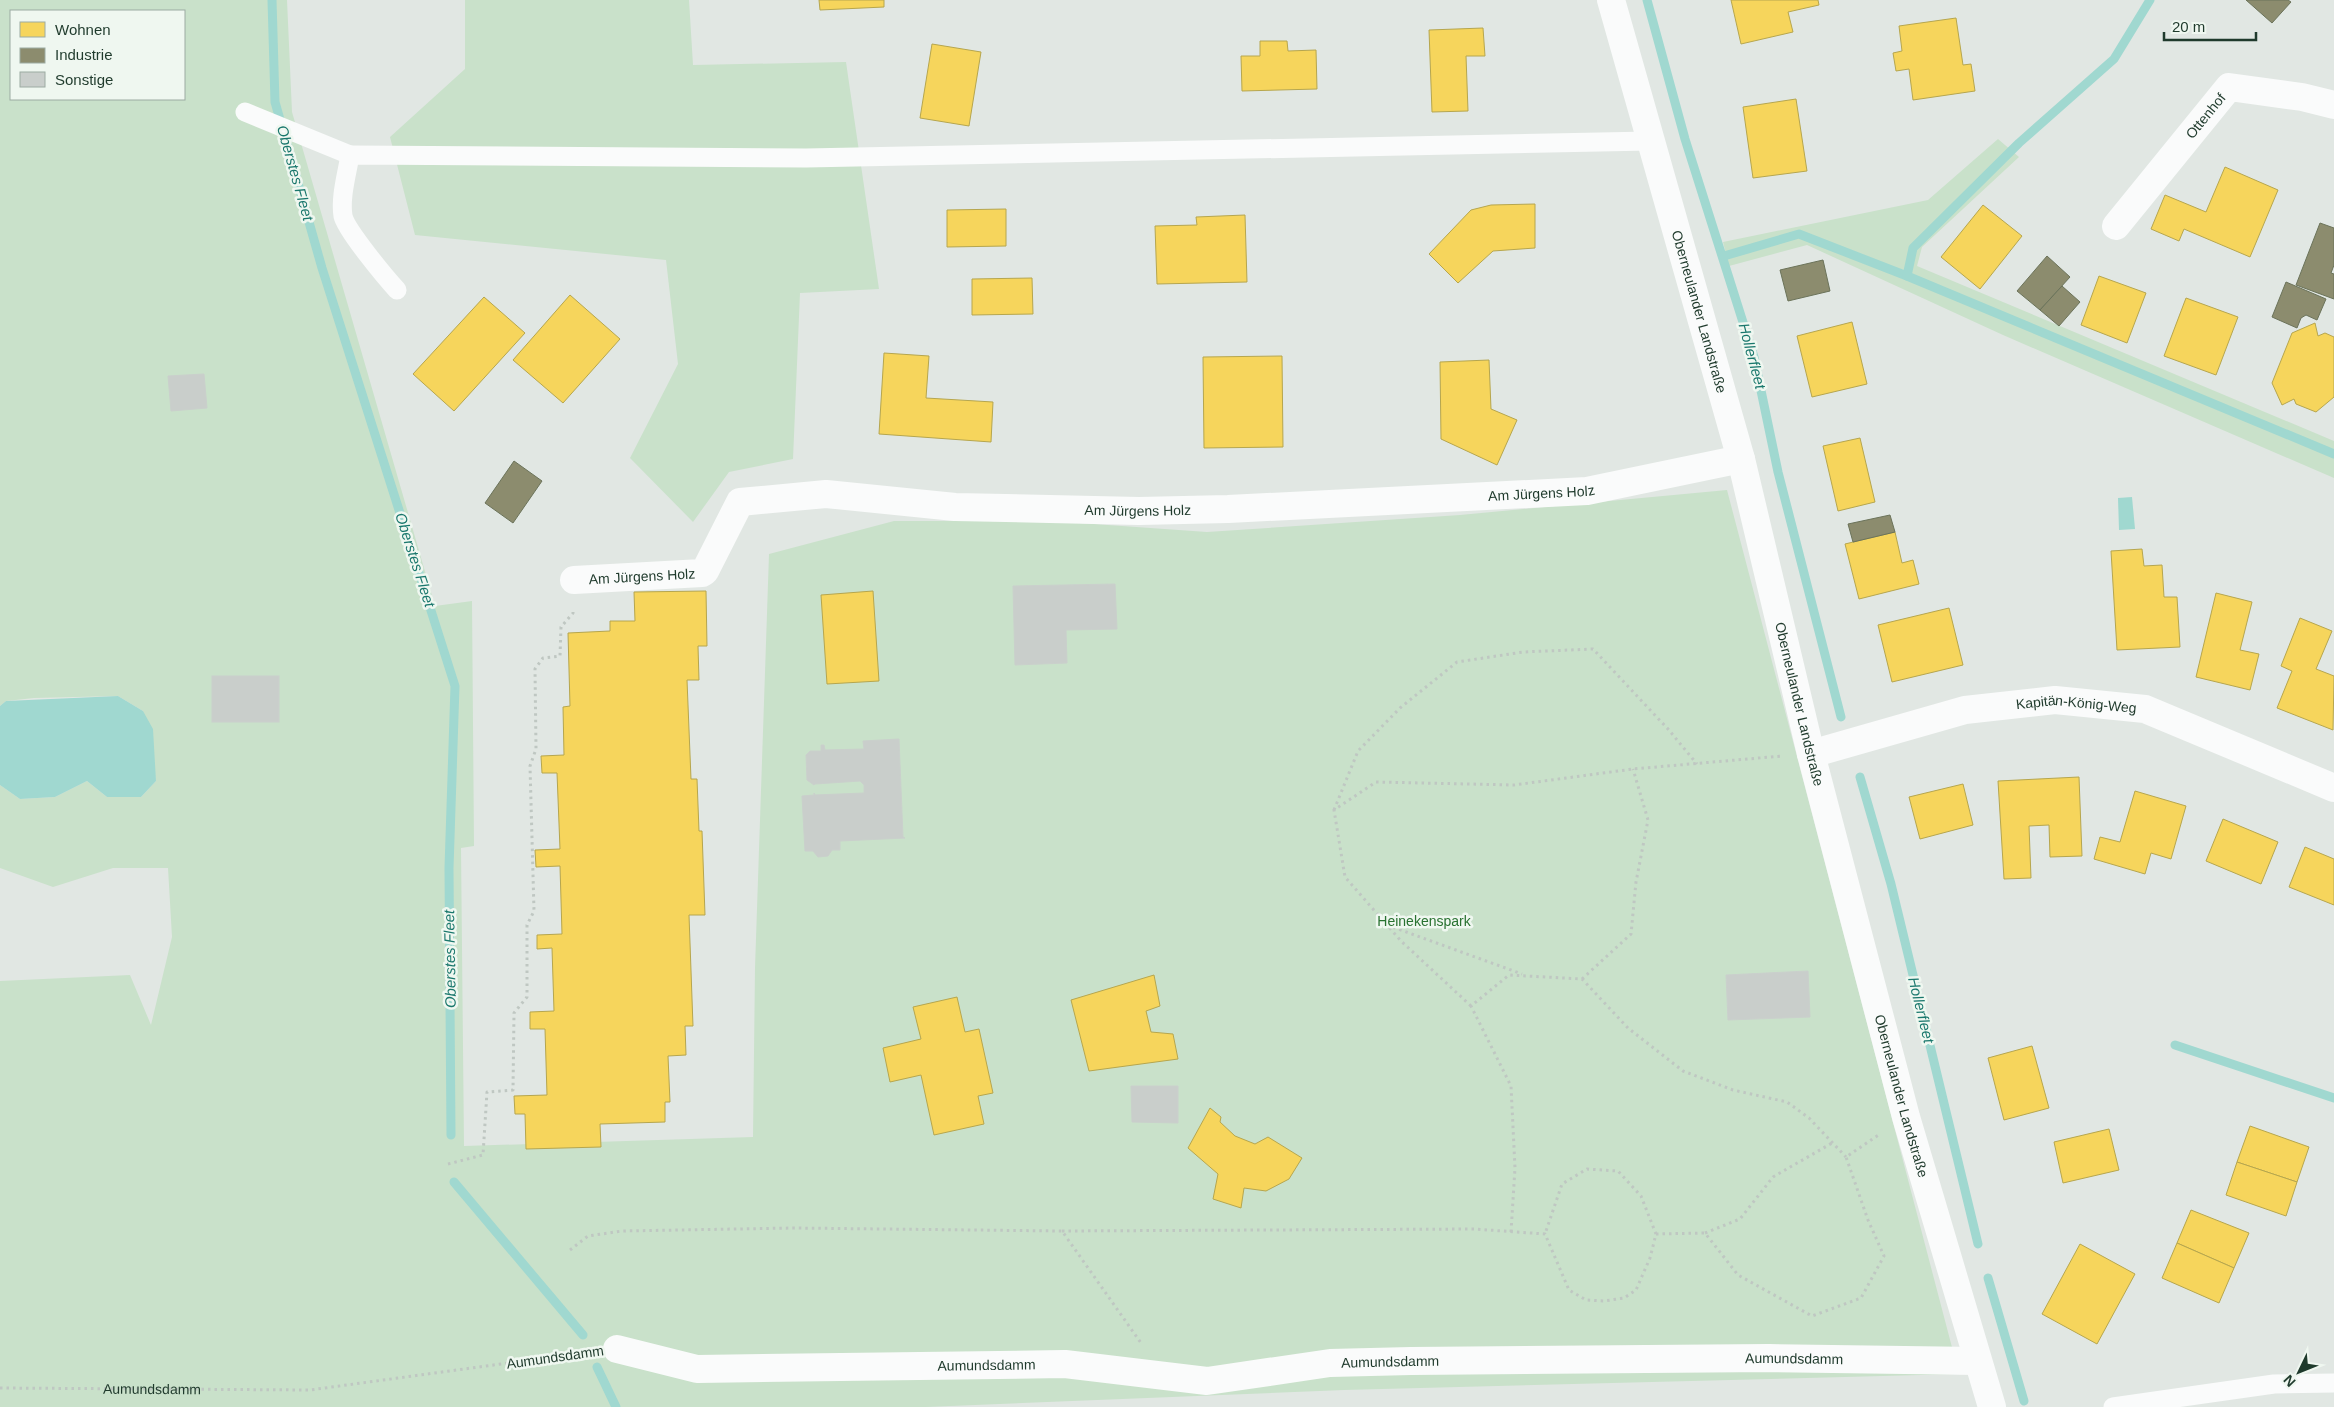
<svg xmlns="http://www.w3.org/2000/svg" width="2334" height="1407" font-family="Helvetica,sans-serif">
<rect width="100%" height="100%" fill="#e1e7e3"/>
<g fill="#c9e1ca" fill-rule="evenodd">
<path d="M0,0H287L292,112L435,606L472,601L474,846L461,848L464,1146L753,1137L755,968L769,554L894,521H1051L1207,532L1460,515L1727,490L1959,1374L1344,1390L926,1407H0V981L130,975L151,1025L172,937L168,868H113L53,887L0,868V785L20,799L55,797L87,781L107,797H141L156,781L143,711L118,696L34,698L6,701L0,706ZM11,11H184V99H11Z"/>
<path d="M465,0H689L693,65L846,62L879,289L800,293L793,459L729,472L693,522L630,458L678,364L666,260L415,235L390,137L465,69Z"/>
<path d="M1998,139L2019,157L1922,247L1917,266L2334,441V478L2003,335L1807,245L1729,266L1723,242L1928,200Z"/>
</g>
<g fill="#a0d8d0">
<path d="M2132,497L2135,529L2119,530L2118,498Z"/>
<path d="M118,696L143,711L153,729L156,781L141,797H107L87,781L55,797L20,799L0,785V706L6,701Z"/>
</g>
<g fill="#f6d55c" stroke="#b6a64e">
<path d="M819,0H884V7L820,10Z"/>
<path d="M1731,0H1818L1819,5L1788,12L1793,32L1741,44Z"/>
<path d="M1956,18L1963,65L1971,64L1975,91L1913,100L1909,69L1896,71L1893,53L1902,51L1899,26Z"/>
<path d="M1483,28L1485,56H1466L1468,111L1432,112L1429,30Z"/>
<path d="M1260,41H1287L1288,51L1316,50L1317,89L1242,91L1241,56H1260Z"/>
<path d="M932,44L981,52L969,126L920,118Z"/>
<path d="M1796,99L1807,171L1753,178L1743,107Z"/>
<path d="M2225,167L2278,190L2250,257L2184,229L2179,241L2151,229L2165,195L2206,212Z"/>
<path d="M1535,204V248L1493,251L1458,283L1429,254L1471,210L1491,205Z"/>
<path d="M1983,205L2022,236L1980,289L1941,257Z"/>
<path d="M1006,209V246L947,247V210Z"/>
<path d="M1245,215L1247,282L1157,284L1155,226L1197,225L1196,217Z"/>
<path d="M2099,276L2146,293L2127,343L2081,325Z"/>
<path d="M1032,278L1033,314L972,315V279Z"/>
<path d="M570,295L620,339L563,403L513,360Z"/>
<path d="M484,297L525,333L454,411L413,374Z"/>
<path d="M2186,298L2238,317L2216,375L2164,356Z"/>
<path d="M1852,322L1867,384L1812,397L1797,336Z"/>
<path d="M2315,323L2318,336L2325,333L2334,337V397L2316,412L2296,404L2294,399L2282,405L2272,383L2292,333Z"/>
<path d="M884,353L929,356L926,398L993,402L991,442L879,434Z"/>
<path d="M1282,356L1283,447L1204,448L1203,357Z"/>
<path d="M1489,360L1491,409L1517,420L1497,465L1441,439L1440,362Z"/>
<path d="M1860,438L1875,502L1838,511L1823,446Z"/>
<path d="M1895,532L1902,563L1913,560L1919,584L1859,599L1845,544Z"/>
<path d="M2142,549L2144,566L2162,565L2164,597H2177L2180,647L2117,650L2111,551Z"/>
<path d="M706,591L707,646H698L699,680H687L691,779H697L699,831H702L705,915H689L693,1026H685L686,1055L668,1056L670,1102H665V1122L600,1124L601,1147L526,1149L525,1114H515L514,1096L547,1095L545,1029H530V1012L554,1011L552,948L537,949V935L562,934L560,866L536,867L535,850L560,849L557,773H542L541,756L564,755L563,707L570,706L568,633L610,631V621H635L634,592Z"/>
<path d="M873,591L879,681L827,684L821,595Z"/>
<path d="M2216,593L2252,602L2240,650L2259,654L2250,690L2196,677Z"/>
<path d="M1949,608L1963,665L1892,682L1878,625Z"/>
<path d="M2300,618L2332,631L2316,669L2334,676L2333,730L2277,708L2292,671L2281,666Z"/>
<path d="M2079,777L2082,856L2050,857L2049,825L2029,826L2031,878L2004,879L1998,781Z"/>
<path d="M1963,784L1973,825L1920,839L1909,797Z"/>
<path d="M2135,791L2186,806L2171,859L2151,853L2145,874L2094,859L2100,837L2120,842Z"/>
<path d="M2223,819L2278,842L2261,884L2206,861Z"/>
<path d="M2305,847L2334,859V905L2289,887Z"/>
<path d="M1154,975L1160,1006L1146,1011L1151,1032L1173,1034L1178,1059L1089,1071L1071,1000Z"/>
<path d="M957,997L965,1032L979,1029L993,1093L978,1096L984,1124L934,1135L921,1075L890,1082L883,1048L921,1039L913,1007Z"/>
<path d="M2032,1046L2049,1108L2004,1120L1988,1058Z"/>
<path d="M1210,1108L1221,1117L1220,1122L1235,1136L1255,1144L1268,1137L1302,1158L1289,1179L1266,1191L1244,1188L1241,1208L1213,1199L1218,1174L1188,1148Z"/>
<path d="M2250,1126L2309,1147L2297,1182L2237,1162Z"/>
<path d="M2109,1129L2119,1170L2063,1183L2054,1142Z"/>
<path d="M2237,1162L2297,1182L2286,1216L2226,1195Z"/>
<path d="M2191,1210L2249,1233L2234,1268L2177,1243Z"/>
<path d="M2177,1243L2234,1268L2219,1303L2162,1278Z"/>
<path d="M2080,1244L2135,1274L2097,1344L2042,1314Z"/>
</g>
<g fill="#8c8c6e" stroke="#6b735a">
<path d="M2246,0H2288L2291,2L2272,23Z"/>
<path d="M2320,223L2334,228V265L2331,273L2334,274V299L2296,285Z"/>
<path d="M2047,256L2070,277L2040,310L2017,291Z"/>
<path d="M1823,260L1830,291L1788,301L1780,270Z"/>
<path d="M2286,282L2326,299L2317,320L2306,315L2301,318L2297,328L2272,317Z"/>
<path d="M2062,286L2080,302L2059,326L2040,310Z"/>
<path d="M514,461L542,481L513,523L485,503Z"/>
<path d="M1890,515L1895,532L1853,542L1848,524Z"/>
</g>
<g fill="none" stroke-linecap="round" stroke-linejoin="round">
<g stroke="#a0d8d0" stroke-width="9">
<path d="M272,0L275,102L322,268L455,686L449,868L451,1135"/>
<path d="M1647,0L1685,139L1754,357L1778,472L1841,717"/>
<path d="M1724,256L1799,234L1907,276L2334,454"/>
<path d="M1907,276L1913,248L2019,143L2114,59L2150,0"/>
<path d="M1860,777L1891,884L1978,1244"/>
<path d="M2175,1045L2334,1098"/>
<path d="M454,1182L583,1335"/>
<path d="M1988,1278L2024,1401"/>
<path d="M597,1367L616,1407"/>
</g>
</g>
<g fill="#c9cecb" stroke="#cad0cc">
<path d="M204,374L207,408L171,411L168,376Z"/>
<path d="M1115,584L1117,629L1066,630L1067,663L1015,665L1013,586Z"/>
<rect x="212" y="676" width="67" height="46"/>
<path d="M899,739L903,837L905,838L840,841V850H832L828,856L818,857L813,851H805L802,796L814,795V793L815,795L864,793V785L860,781L815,784L814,785L807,780L806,755L810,751H821V745H824L825,750L864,749L863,741Z"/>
<path d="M1808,971L1810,1017L1728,1020L1726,975Z"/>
<path d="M1131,1086H1178V1123L1132,1122Z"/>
</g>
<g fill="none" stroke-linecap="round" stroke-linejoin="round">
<g stroke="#bfc7c2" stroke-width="3" stroke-dasharray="2.5 4" stroke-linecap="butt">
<path d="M1334,810L1358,751L1400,708L1457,662L1523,652L1593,649L1668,729L1697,764"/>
<path d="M1387,925L1522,974"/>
<path d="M1582,979L1631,934L1636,882L1648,820L1633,769"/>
<path d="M1471,1006L1401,941L1345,877L1334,810L1376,782L1514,785L1633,769L1782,756"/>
<path d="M448,1164L483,1155L487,1092L513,1090L514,1013L527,997V925L534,911L530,766L536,749L535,669L543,658L560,656L561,627L573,613V608"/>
<path d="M1062,1231L1474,1229L1545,1234L1569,1290L1586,1300L1604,1301L1624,1298L1636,1290L1650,1258L1656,1234L1641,1196L1618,1171L1587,1169L1562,1184L1545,1234"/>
<path d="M1511,1232L1515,1168L1511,1086L1471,1006L1509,975L1582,979L1628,1028L1683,1071L1733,1090L1787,1102L1809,1118L1846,1157"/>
<path d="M1705,1233L1740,1219L1773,1177L1832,1143"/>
<path d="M1656,1234L1705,1233L1738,1275L1812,1316L1861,1298L1884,1256L1868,1220L1846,1157L1880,1134"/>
<path d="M570,1250L588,1236L622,1231L794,1228L1062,1231L1141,1343"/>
<path id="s1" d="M0,1388L310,1390L589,1352"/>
</g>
<g stroke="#fafbfb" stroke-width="19">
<path d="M245,112L350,155"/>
<path d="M397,290C386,278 346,230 343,216C340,197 347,174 350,155L806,158L1650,141"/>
<path d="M2113,1407L2274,1384L2334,1383"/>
</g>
<g stroke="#fafbfb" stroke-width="28">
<path id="s2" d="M2116,226L2229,87L2302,97L2334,105"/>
<path id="s3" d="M574,580L702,573L705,571L740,502L826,494L955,507L1139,511L1228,509L1587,491L1741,459"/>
<path id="s4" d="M1811,754L1965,710L2055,700L2145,709L2334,788"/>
<path id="s5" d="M617,1349L697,1369L1065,1364L1207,1381L1330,1363L1411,1361L1769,1358L1977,1361"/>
</g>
<path stroke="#fafbfb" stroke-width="28" id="s6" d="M1611,0L1741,459L1811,754L1906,1117L1992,1407"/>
</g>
<g text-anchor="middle" stroke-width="5" stroke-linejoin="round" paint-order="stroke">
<g font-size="14" fill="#1f3a2c" stroke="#eff7f0">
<text dy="5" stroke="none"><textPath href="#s2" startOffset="142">Ottenhof</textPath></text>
<text dy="5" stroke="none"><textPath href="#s6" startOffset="324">Oberneulander Landstraße</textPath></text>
<text dy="5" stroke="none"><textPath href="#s3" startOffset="1012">Am Jürgens Holz</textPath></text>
<text dy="5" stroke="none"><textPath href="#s3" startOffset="608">Am Jürgens Holz</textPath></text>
<text dy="5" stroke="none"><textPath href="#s3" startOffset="68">Am Jürgens Holz</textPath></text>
<text dy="5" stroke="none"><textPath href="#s6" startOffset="729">Oberneulander Landstraße</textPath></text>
<text dy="5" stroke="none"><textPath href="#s4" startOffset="272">Kapitän-König-Weg</textPath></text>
<text dy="5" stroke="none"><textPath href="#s6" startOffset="1134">Oberneulander Landstraße</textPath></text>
<text transform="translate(555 1357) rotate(-8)" y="5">Aumundsdamm</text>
<text dy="5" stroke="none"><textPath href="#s5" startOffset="1182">Aumundsdamm</textPath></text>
<text dy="5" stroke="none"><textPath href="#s5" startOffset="778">Aumundsdamm</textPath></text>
<text dy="5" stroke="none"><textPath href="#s5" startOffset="372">Aumundsdamm</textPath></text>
<text dy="5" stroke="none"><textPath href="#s1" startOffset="152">Aumundsdamm</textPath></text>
</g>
<g font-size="14" fill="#297231" stroke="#eff7f0">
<text x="1424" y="926">Heinekenspark</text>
</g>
<g font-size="15" font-style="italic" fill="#19776c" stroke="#eff7f0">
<text transform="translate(295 173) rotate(74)" y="5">Oberstes Fleet</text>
<text transform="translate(1752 356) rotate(75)" y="5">Hollerfleet</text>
<text transform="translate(415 560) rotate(72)" y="5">Oberstes Fleet</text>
<text transform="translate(450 959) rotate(-91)" y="5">Oberstes Fleet</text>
<text transform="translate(1921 1010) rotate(76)" y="5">Hollerfleet</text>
</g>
</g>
<rect x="10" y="10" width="175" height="90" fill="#eff7f0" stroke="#9caba2"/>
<rect x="20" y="22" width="25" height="15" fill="#f6d55c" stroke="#9caba2"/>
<text x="55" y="35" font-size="15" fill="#1f3a2c">Wohnen</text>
<rect x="20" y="48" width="25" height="15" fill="#8c8c6e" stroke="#9caba2"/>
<text x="55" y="60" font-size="15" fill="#1f3a2c">Industrie</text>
<rect x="20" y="72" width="25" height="15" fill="#c9cecb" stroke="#9caba2"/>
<text x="55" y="85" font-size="15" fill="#1f3a2c">Sonstige</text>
<g transform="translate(2299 1372) rotate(227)" stroke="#eff7f0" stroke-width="4" paint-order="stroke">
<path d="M0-4L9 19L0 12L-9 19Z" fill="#1f3a2c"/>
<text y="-8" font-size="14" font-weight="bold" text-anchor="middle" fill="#1f3a2c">N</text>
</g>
<path d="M2164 32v8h92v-8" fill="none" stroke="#1f3a2c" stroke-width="2.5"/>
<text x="2172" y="32" font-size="15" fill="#1f3a2c" stroke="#eff7f0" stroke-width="4" paint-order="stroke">20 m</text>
</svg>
